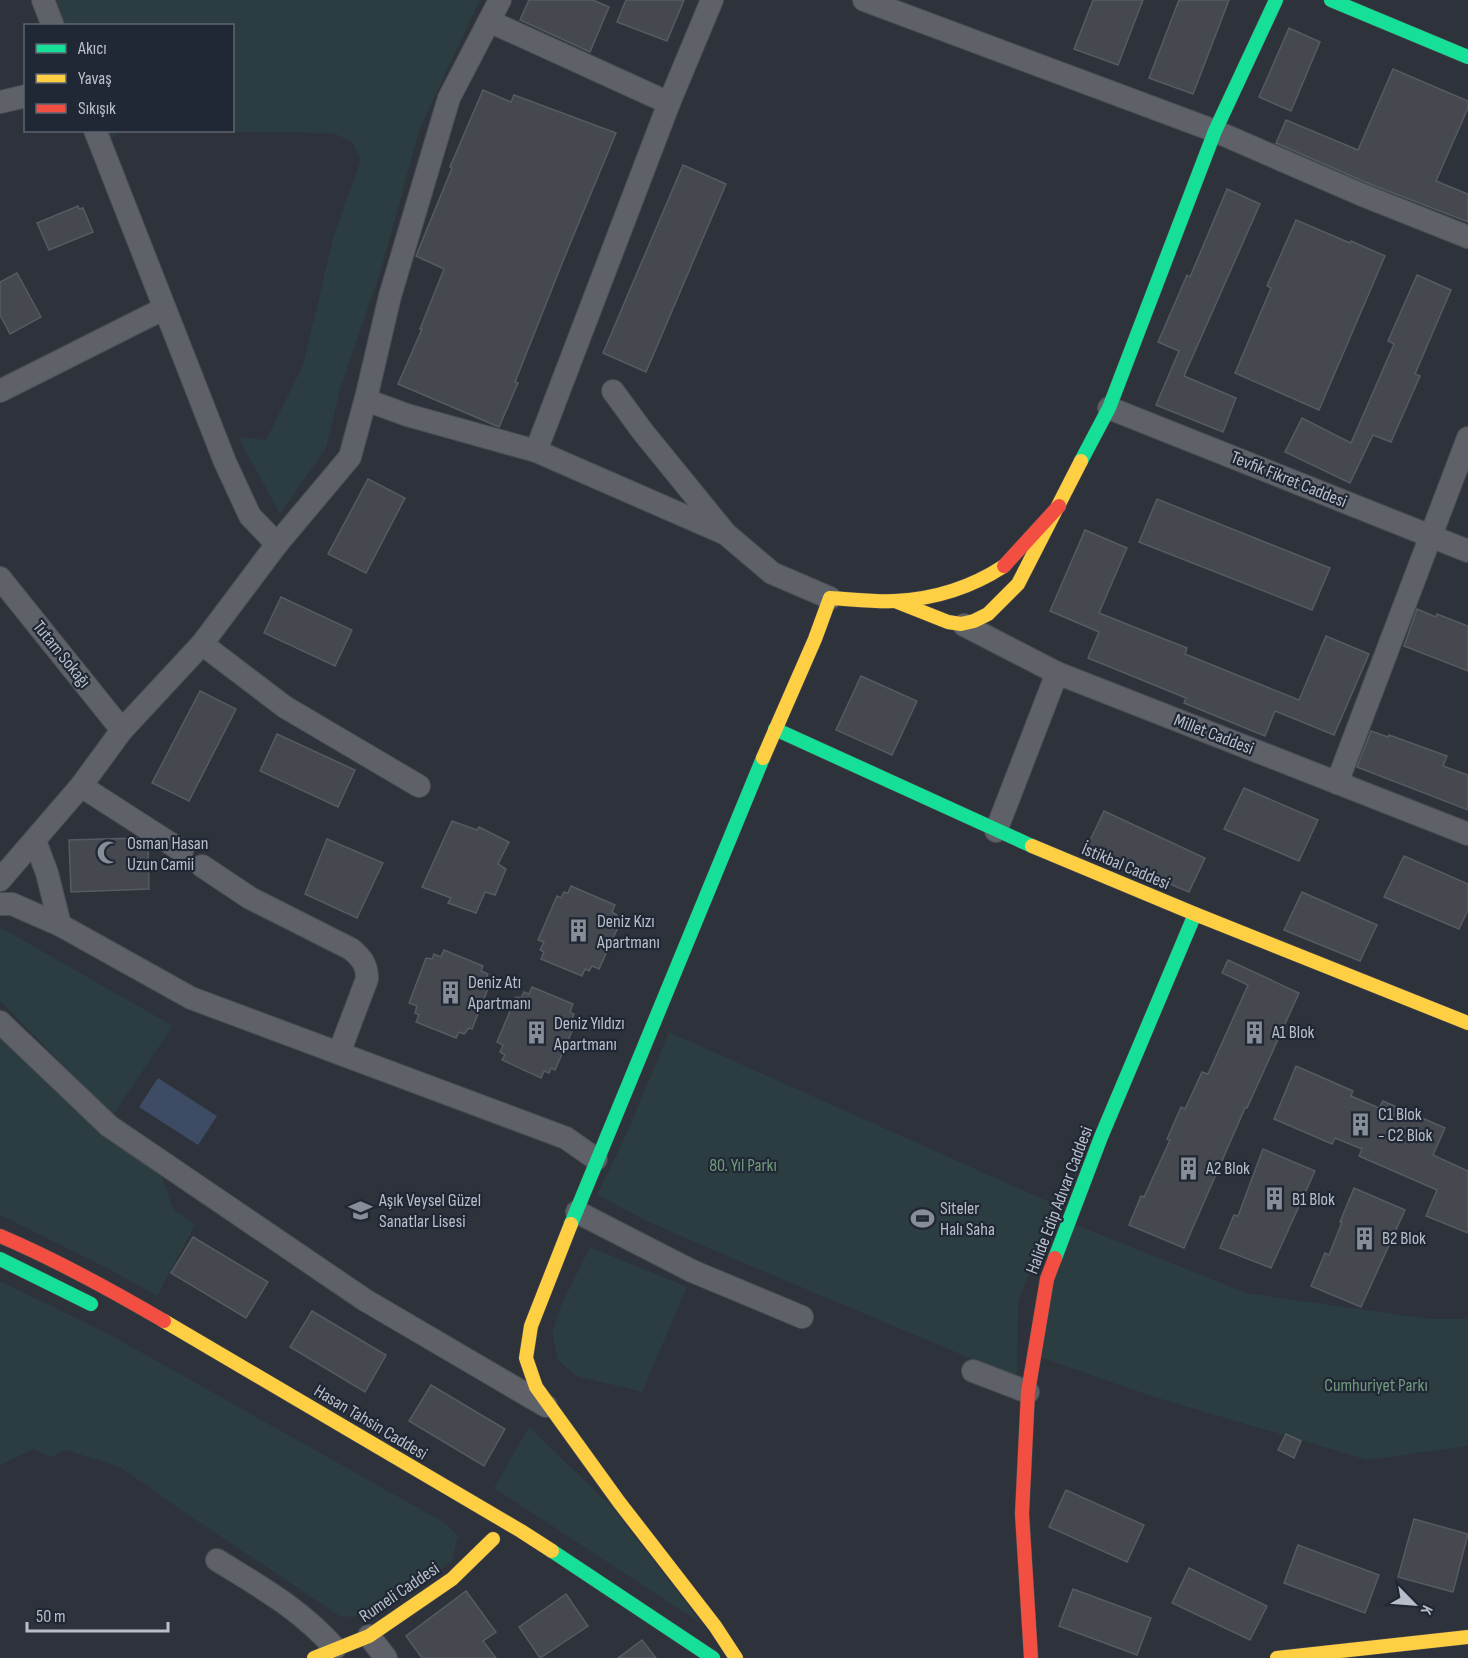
<svg xmlns="http://www.w3.org/2000/svg" width="1468" height="1658" font-family="'Sofia Sans Condensed',sans-serif">
<rect width="100%" height="100%" fill="#2e323a"/>
<g fill="#2b3d41">
<path d="M53,0H480L420,128L380,273L341,386L326,448L280,514L238,437L266,440L303,365L334,235L361,160L352,142L333,133L121,131L109,139L105,131L232,130V26L63,25Z"/>
<path d="M0,927L173,1026L113,1115L0,1001Z"/>
<path d="M669,1032L1056,1205L1018,1302L1017,1378L708,1248L647,1221L597,1195L625,1137Z"/>
<path d="M0,1036L48,1085L162,1177L173,1209L195,1225L157,1296L109,1269L0,1215Z"/>
<path d="M1069,1222L1246,1293L1430,1319H1468V1446L1368,1460L1151,1396L1034,1355Z"/>
<path d="M590,1247L687,1287L642,1392L576,1376L558,1360L552,1333L561,1305Z"/>
<path d="M0,1281L114,1337L445,1523L458,1536L452,1561L413,1591L360,1616L341,1617L181,1510L120,1467L66,1450L51,1457L33,1449L0,1465Z"/>
<path d="M529,1427L613,1508L702,1624L494,1488Z"/>
</g>
<path fill="#3d4b64" d="M158,1078L217,1116L198,1145L139,1107Z"/>
<g fill="#45494f" stroke="#565a61" stroke-width="1.5">
<path d="M529,0H593L609,7L590,52L520,20Z"/>
<path d="M626,0H684L667,41L617,22Z"/>
<path d="M1093,0H1143L1118,65L1074,49Z"/>
<path d="M1179,0H1229L1193,94L1149,78Z"/>
<path d="M1289,28L1320,42L1291,111L1259,97Z"/>
<path d="M1393,69L1468,101V108L1436,181L1468,194V222L1365,182L1276,143L1286,120L1358,150Z"/>
<path d="M483,90L511,102L514,95L616,133L565,256L515,382L518,383L499,427L398,384L422,329H420L444,269L416,256L452,168L450,167Z"/>
<path d="M683,165L726,184L646,372L603,353Z"/>
<path d="M1227,189L1260,204L1184,376L1236,398L1223,432L1156,405L1179,351L1158,342L1187,275L1190,277Z"/>
<path d="M78,206L79,209L83,208L93,232L49,250L37,223Z"/>
<path d="M1296,220L1350,243L1351,241L1385,256L1319,410L1235,373L1271,288L1267,286Z"/>
<path d="M17,273L41,317L10,334L0,315V282Z"/>
<path d="M1417,275L1451,290L1415,374L1420,376L1391,442L1373,435L1350,483L1285,452L1302,418L1351,443L1394,344L1388,341Z"/>
<path d="M368,479L405,498L366,573L328,554Z"/>
<path d="M1157,499L1330,568L1312,610L1139,542Z"/>
<path d="M1085,530L1127,548L1099,613L1187,648L1185,654L1299,700L1326,636L1369,654L1334,735L1275,711L1265,736L1184,703L1186,698L1088,658L1099,632L1050,611Z"/>
<path d="M281,597L352,630L335,666L264,633Z"/>
<path d="M1417,609L1436,617L1437,614L1468,626V671L1404,646Z"/>
<path d="M861,676L917,701L892,755L836,730Z"/>
<path d="M200,691L236,709L189,801L152,783Z"/>
<path d="M1371,731L1388,737L1389,735L1447,756L1443,766L1468,775V810L1357,767Z"/>
<path d="M277,734L355,770L338,807L260,771Z"/>
<path d="M1244,788L1318,820L1299,861L1224,829Z"/>
<path d="M1104,811L1205,858L1189,892L1086,849Z"/>
<path d="M452,821L477,830L479,827L509,842L498,864L506,869L495,895L485,892L476,913L448,903L451,898L422,887Z"/>
<path d="M137,838L148,845L149,889L71,892L69,840Z"/>
<path d="M327,839L383,863L357,918L305,894Z"/>
<path d="M1404,856L1468,884V910L1459,929L1384,897Z"/>
<path d="M571,886L615,905L612,912L617,915L614,921L620,923L599,969L592,966L589,971L585,969L582,976L541,959L544,952L540,950L544,942L538,940L557,896L561,898L564,892L568,893Z"/>
<path d="M1302,892L1377,925L1360,961L1284,930Z"/>
<path d="M444,950L483,966L481,971L488,974L486,978L491,981L472,1029L469,1028L464,1034L459,1032L456,1038L416,1022L419,1015L415,1013L417,1006L409,1003L426,958L432,959L434,954L441,957Z"/>
<path d="M1228,960L1299,993L1247,1108H1245L1184,1248L1129,1225L1141,1196L1144,1197L1170,1140L1167,1139L1181,1107L1185,1109L1202,1072L1208,1074L1248,985L1222,973Z"/>
<path d="M532,987L573,1004L570,1012L574,1014L571,1022L575,1024L555,1070L551,1068L549,1073L544,1071L541,1078L502,1060L505,1055L500,1052L503,1045L497,1042L516,997L521,998L524,992L529,994Z"/>
<path d="M1296,1066L1353,1091L1351,1096L1379,1108L1383,1101L1445,1128L1433,1155L1468,1171V1233L1426,1216L1437,1190L1359,1156L1362,1149L1335,1138L1332,1144L1274,1119Z"/>
<path d="M1263,1149L1315,1171L1271,1268L1220,1248L1234,1215L1238,1216Z"/>
<path d="M1354,1188L1405,1210L1361,1307L1311,1286L1325,1253L1329,1255L1342,1222H1340Z"/>
<path d="M193,1237L268,1282L246,1318L171,1273Z"/>
<path d="M312,1311L386,1355L365,1392L290,1347Z"/>
<path d="M431,1385L505,1429L484,1466L409,1421Z"/>
<path d="M1286,1434L1301,1441L1294,1458L1278,1450Z"/>
<path d="M1066,1490L1144,1525L1127,1562L1049,1527Z"/>
<path d="M1414,1519L1468,1534L1453,1592L1398,1577Z"/>
<path d="M1298,1545L1379,1575L1365,1613L1284,1583Z"/>
<path d="M1189,1568L1267,1606L1250,1640L1172,1603Z"/>
<path d="M1073,1589L1151,1618L1137,1655L1059,1626Z"/>
<path d="M466,1591L496,1632L483,1641L496,1658H422L406,1636Z"/>
<path d="M566,1594L588,1626L540,1658L519,1627Z"/>
<path d="M642,1640L656,1658H618Z"/>
</g>
<g fill="none" stroke-linecap="round" stroke-linejoin="round">
<defs>
<g id="street">
<path d="M43,0L53,26"/>
<path d="M864,0L1215,131L1360,194L1468,237"/>
<path d="M489,21L669,103"/>
<path d="M0,102L26,96"/>
<path d="M95,130L225,462L250,516L277,544"/>
<path d="M0,391L163,309"/>
<path d="M613,391L643,432L726,534L772,573L830,598"/>
<path d="M366,400L407,415L536,451L726,534"/>
<path d="M1109,408L1468,551"/>
<path d="M536,451L669,103L712,0"/>
<path d="M0,578L122,730"/>
<path d="M964,625L1057,673L1468,834"/>
<path d="M202,644L285,707L419,786"/>
<path d="M1337,783L1468,438"/>
<path d="M81,786L182,851"/>
<path d="M996,831L1057,673"/>
<path d="M35,841L47,873L60,925"/>
<path d="M202,866L250,898L351,949C362,958 367,965 367,979L339,1053"/>
<path d="M0,880L81,786L122,730L202,644L277,544L350,457L367,394L390,296L449,98L500,0"/>
<path d="M0,904H12L60,925L191,998L566,1138L596,1159"/>
<path d="M0,1022L109,1126L365,1300L546,1406"/>
<path d="M577,1212L692,1271L802,1317"/>
<path d="M973,1371L1028,1392"/>
<path d="M217,1560C262,1588 299,1608 335,1648"/>
<path d="M369,1636L386,1658"/>
</g>
<g id="fast">
<path d="M1331,0L1468,57"/>
<path d="M1081,461L1109,408L1215,131L1276,0"/>
<path d="M775,729L1032,846"/>
<path d="M571,1224L763,758"/>
<path d="M1055,1258L1101,1137L1195,914"/>
<path d="M0,1259L91,1304"/>
<path d="M552,1551L713,1658"/>
</g>
<g id="slow">
<path d="M895,601L948,622L961,624L974,621L988,614L1018,584L1081,461"/>
<path d="M763,758L815,639L830,598C851,599 874,602 895,601C934,599 972,587 1004,566"/>
<path d="M1032,846L1195,914L1468,1023"/>
<path d="M571,1224L531,1326L526,1358L536,1387L619,1502L715,1626L736,1658"/>
<path d="M164,1321L521,1531L552,1551"/>
<path d="M314,1658L369,1636L452,1579L493,1539"/>
<path d="M1277,1658L1468,1637"/>
</g>
<g id="jam">
<path d="M1004,566L1059,506"/>
<path d="M0,1236C57,1260 111,1290 164,1321"/>
<path d="M1031,1658L1022,1514L1028,1392L1047,1279L1055,1258"/>
</g>
</defs>
<use href="#street" stroke="#4a4d53" stroke-width="24"/>
<use href="#fast" stroke="#4a4d53" stroke-width="15"/>
<use href="#slow" stroke="#4a4d53" stroke-width="15"/>
<use href="#jam" stroke="#4a4d53" stroke-width="15"/>
<use href="#street" stroke="#5e6168" stroke-width="22"/>
<use href="#fast" stroke="#16e098" stroke-width="14"/>
<use href="#slow" stroke="#ffcf43" stroke-width="14"/>
<use href="#jam" stroke="#f24e42" stroke-width="14"/>
</g>
<defs>
<symbol id="mosque-bare" viewBox="-9 -9 18 18"><path d="M3.5-4.9A6 6 0 1 0 3.5 4.9A5 5 0 1 1 3.5-4.9Z" fill="#888e98" stroke="#212835" stroke-width="2.5" paint-order="stroke"/></symbol>
<symbol id="building-bare" viewBox="-9 -9 18 18"><path d="M-4-6H4V6H1V3H-1V6H-4ZM-2.5-4.3h1.7v1.8h-1.7ZM.8-4.3h1.7v1.8H.8ZM-2.5-1h1.7V.8h-1.7ZM.8-1h1.7V.8H.8Z" fill="#888e98" stroke="#212835" stroke-width="2.5" paint-order="stroke"/></symbol>
<symbol id="school-bare" viewBox="-9 -9 18 18"><path d="M0-5L7-2L0 1L-7-2ZM-4 1L0 2.5L4 1V4Q0 6-4 4Z" fill="#888e98" stroke="#212835" stroke-width="2.5" paint-order="stroke"/></symbol>
<symbol id="stadium-bare" viewBox="-9 -9 18 18"><path d="M0-5a6.5 5 0 1 0 0 10a6.5 5 0 1 0 0-10ZM-3.5-1.8h7v3.6h-7Z" fill="#888e98" stroke="#212835" stroke-width="2.5" paint-order="stroke"/></symbol>
</defs>
<g fill-rule="evenodd">
<use href="#mosque-bare" x="92" y="836" width="33" height="33"/>
<use href="#building-bare" x="562" y="914" width="33" height="33"/>
<use href="#building-bare" x="434" y="976" width="33" height="33"/>
<use href="#building-bare" x="1238" y="1016" width="33" height="33"/>
<use href="#building-bare" x="520" y="1016" width="33" height="33"/>
<use href="#building-bare" x="1344" y="1108" width="33" height="33"/>
<use href="#building-bare" x="1172" y="1152" width="33" height="33"/>
<use href="#building-bare" x="1258" y="1182" width="33" height="33"/>
<use href="#school-bare" x="344" y="1194" width="33" height="33"/>
<use href="#stadium-bare" x="906" y="1202" width="33" height="33"/>
<use href="#building-bare" x="1348" y="1222" width="33" height="33"/>
</g>
<g text-anchor="middle" stroke-width="4.5" stroke-linejoin="round" paint-order="stroke">
<g font-size="18" fill="#b9bfca" stroke="#212835">
<text transform="translate(1289 479) rotate(22)" y="6">Tevfik Fikret Caddesi</text>
<text transform="translate(62 654) rotate(51)" y="6">Tutam Sokağı</text>
<text transform="translate(1214 734) rotate(21)" y="6">Millet Caddesi</text>
<text transform="translate(1126 866) rotate(23)" y="6">İstikbal Caddesi</text>
<text transform="translate(1059 1200) rotate(-69)" y="6">Halide Edip Adıvar Caddesi</text>
<text transform="translate(371 1422) rotate(31)" y="6">Hasan Tahsin Caddesi</text>
<text transform="translate(399 1592) rotate(-34)" y="6">Rumeli Caddesi</text>
</g>
<g font-size="18" fill="#b9bfca" stroke="#212835" text-anchor="start">
<text x="127" y="849">Osman Hasan<tspan x="127" dy="21">Uzun Camii</tspan></text>
<text x="597" y="927">Deniz Kızı<tspan x="597" dy="21">Apartmanı</tspan></text>
<text x="468" y="988">Deniz Atı<tspan x="468" dy="21">Apartmanı</tspan></text>
<text x="554" y="1029">Deniz Yıldızı<tspan x="554" dy="21">Apartmanı</tspan></text>
<text x="1272" y="1038">A1 Blok</text>
<text x="1378" y="1120">C1 Blok<tspan x="1378" dy="21">- C2 Blok</tspan></text>
<text x="1206" y="1174">A2 Blok</text>
<text x="1292" y="1205">B1 Blok</text>
<text x="379" y="1206">Aşık Veysel Güzel<tspan x="379" dy="21">Sanatlar Lisesi</tspan></text>
<text x="940" y="1214">Siteler<tspan x="940" dy="21">Halı Saha</tspan></text>
<text x="1382" y="1244">B2 Blok</text>
</g>
<g font-size="18" fill="#729a7d" stroke="#212835">
<text x="743" y="1171">80. Yıl Parkı</text>
<text x="1376" y="1391">Cumhuriyet Parkı</text>
</g>
</g>
<rect x="24" y="24" width="210" height="108" fill="#212835" stroke="#5e6471" stroke-width="1.5"/>
<rect x="36" y="44" width="30" height="9" fill="#16e098" stroke="#5e6471" stroke-width="1.5"/>
<text x="78" y="54" font-size="18" fill="#b9bfca">Akıcı</text>
<rect x="36" y="74" width="30" height="9" fill="#ffcf43" stroke="#5e6471" stroke-width="1.5"/>
<text x="78" y="84" font-size="18" fill="#b9bfca">Yavaş</text>
<rect x="36" y="104" width="30" height="9" fill="#f24e42" stroke="#5e6471" stroke-width="1.5"/>
<text x="78" y="114" font-size="18" fill="#b9bfca">Sıkışık</text>
<g transform="translate(1414 1604) rotate(115)" stroke="#212835" stroke-width="4.5" paint-order="stroke">
<path d="M0-4.5L10 22L0 15L-10 22Z" fill="#b9bfca"/>
<text y="-9" font-size="16" font-weight="bold" text-anchor="middle" fill="#b9bfca">K</text>
</g>
<path d="M27 1622v9h141v-9" fill="none" stroke="#b9bfca" stroke-width="3"/>
<text x="36" y="1622" font-size="18" fill="#b9bfca" stroke="#212835" stroke-width="4.5" paint-order="stroke">50 m</text>
</svg>
